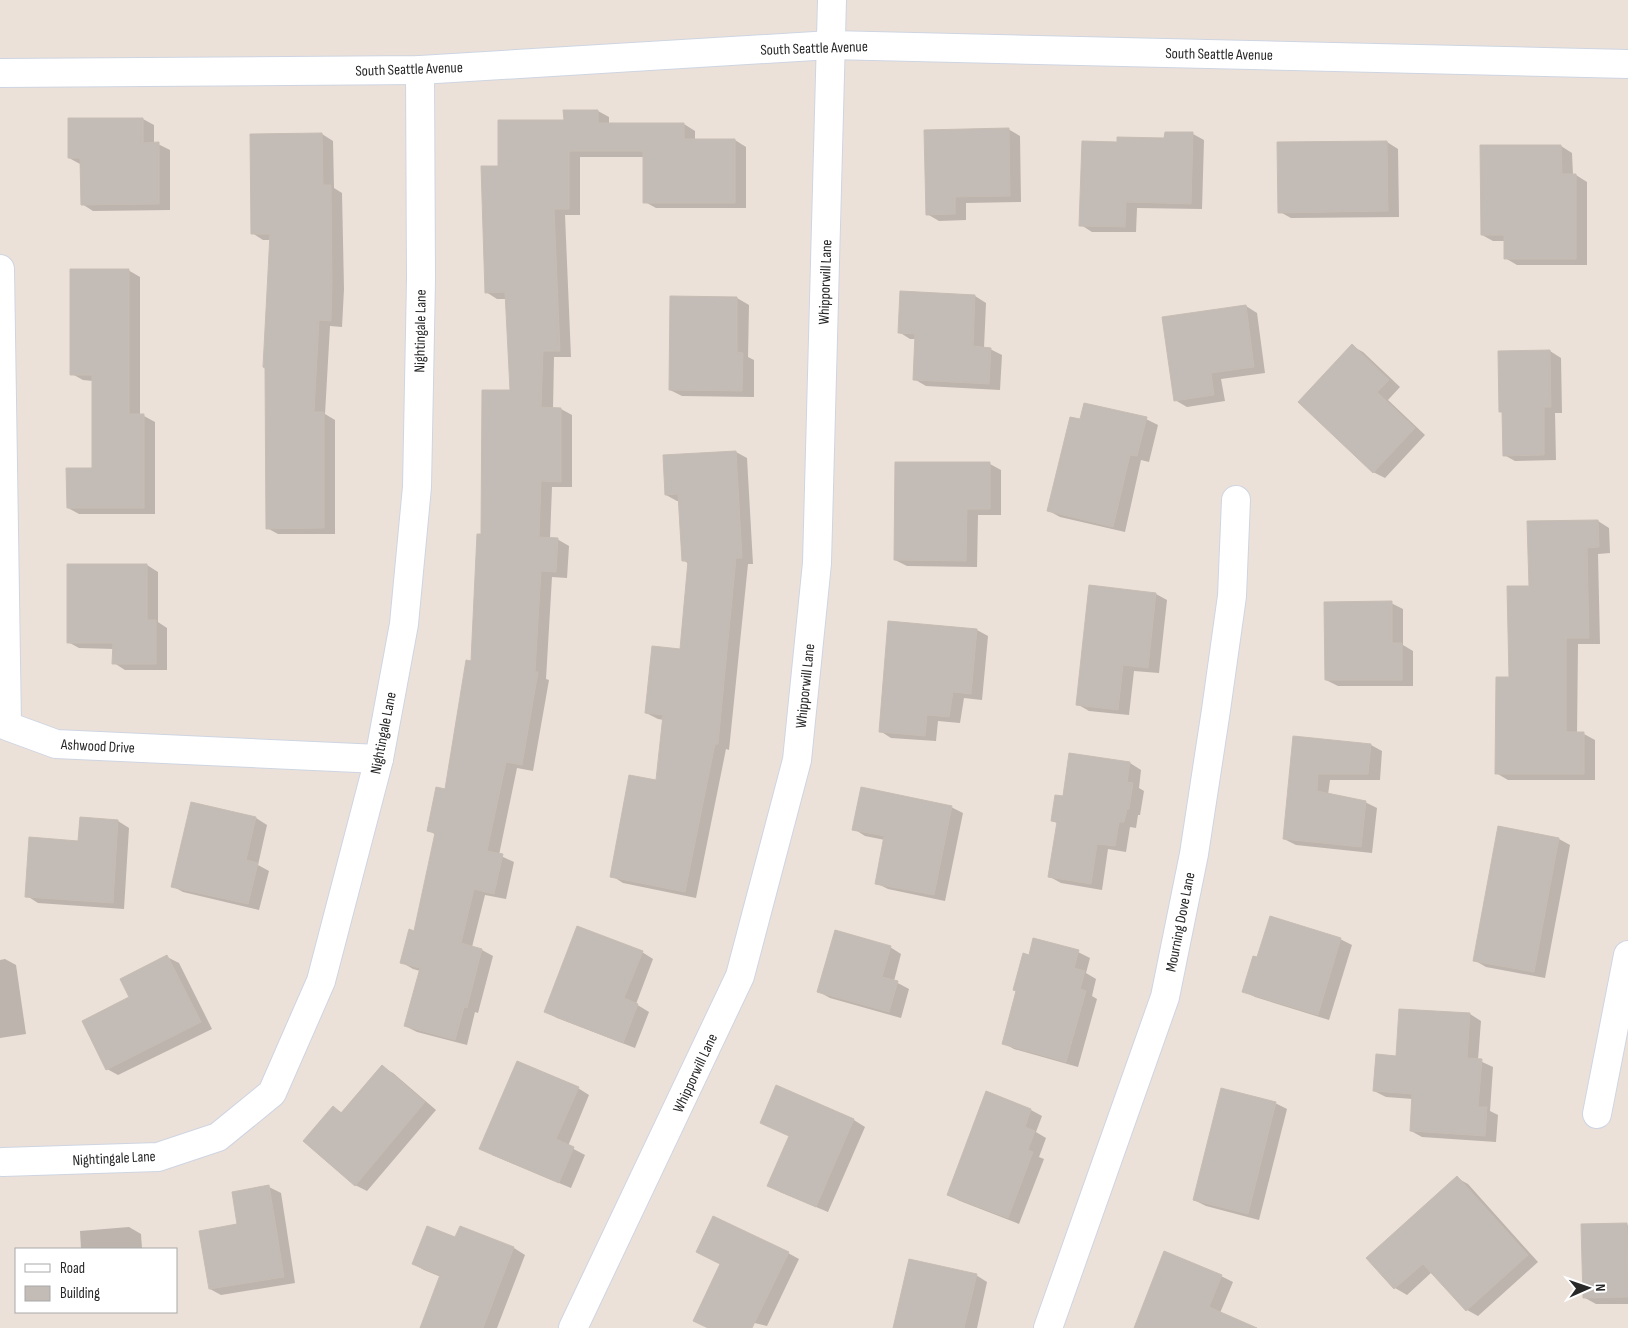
<svg xmlns="http://www.w3.org/2000/svg" width="1628" height="1328" font-family="'Sofia Sans Condensed',sans-serif">
<rect width="100%" height="100%" fill="#ece1d9"/>
<g fill="#0003">
<path d="M598,111L609,117V124H684L695,131V140H735L746,147V208H656L645,202V157H580V215H565L571,357H554L553,409H561L572,415V487H552L550,539H557L569,546L567,578L552,577L546,679L549,680L533,771L517,768L499,855L514,862L506,899L485,895L472,947L482,950L493,956L478,1013L475,1012L467,1045L417,1032L405,1026L420,971L413,969L401,962L415,932L436,835L428,830L446,790L472,663L483,536L511,391L507,299H497L486,292L499,167L565,121Z"/>
<path d="M143,119L154,125V144H158L170,150V210L93,211L82,204L80,164L69,158Z"/>
<path d="M1008,129L1020,136L1021,202L966,203V220L939,221L927,214Z"/>
<path d="M322,134L333,141L334,188L342,193L344,289L342,327L330,326L325,414L335,420V534H278L267,528L271,240H263L252,233Z"/>
<path d="M1193,134L1204,140L1202,209L1137,208L1136,232H1092L1081,225L1118,143L1166,139Z"/>
<path d="M1387,142L1398,149L1399,217L1291,218L1280,212Z"/>
<path d="M1561,146L1572,153L1573,175H1576L1587,182V265H1517L1505,258L1506,241H1493L1482,235Z"/>
<path d="M128,270L140,277V416H144L155,422V514H79L68,508L93,469V381L83,380L72,374Z"/>
<path d="M901,292L975,296L986,303L984,348L990,349L1002,355L1000,390L926,386L914,379L916,339H910L899,332Z"/>
<path d="M671,298H737L749,305L748,357L754,360V397L682,396L670,390Z"/>
<path d="M1246,306L1257,313L1265,373L1221,379L1225,401L1187,407L1175,400Z"/>
<path d="M1352,346L1363,352L1400,387L1388,400L1425,435L1385,478L1373,472Z"/>
<path d="M1550,351L1561,358L1562,413H1555L1556,460L1515,461L1504,455L1503,413L1501,411L1500,352Z"/>
<path d="M1146,419L1158,425L1149,462L1141,460L1125,532L1060,517L1049,511L1081,421Z"/>
<path d="M736,452L747,458L753,564H748L729,750L726,749L696,898L623,883L612,876L657,782L664,720L658,719L646,713L681,650L689,564L683,560L680,501H677L666,495Z"/>
<path d="M990,464L1001,470V515H978L977,567L907,566L895,560Z"/>
<path d="M1598,521L1609,528L1610,553L1598,554L1600,644H1578L1577,734H1584L1595,740V780H1508L1496,773L1510,678Z"/>
<path d="M147,565L158,572V622L167,628V670H125L114,663V649L79,648L68,642Z"/>
<path d="M1156,594L1167,600L1159,673L1134,671L1129,715L1089,711L1077,704Z"/>
<path d="M1391,603L1403,609V645L1413,651V686H1338L1326,680Z"/>
<path d="M977,630L988,636L982,700L964,698L960,723L938,721L936,741L891,738L880,731Z"/>
<path d="M1294,737L1371,745L1382,751L1380,780H1330L1328,795L1365,802L1377,808L1372,853L1296,845L1284,839Z"/>
<path d="M1130,763L1141,770L1139,788L1144,791L1140,815H1138L1136,828L1130,827L1126,852L1108,849L1102,890L1061,883L1050,877L1058,824L1052,820Z"/>
<path d="M951,807L963,813L945,901L888,889L876,883L885,840L865,836L854,829Z"/>
<path d="M81,818L118,821L129,828L124,909L38,903L27,896L79,842Z"/>
<path d="M256,818L267,825L258,865L269,871L259,910L183,892L172,886Z"/>
<path d="M1559,839L1570,845L1545,978L1486,967L1474,960Z"/>
<path d="M1340,939L1352,945L1329,1020L1255,997L1244,991L1258,959Z"/>
<path d="M890,947L901,954L894,981L909,989L901,1018L830,998L819,992Z"/>
<path d="M642,952L653,959L636,1004L649,1012L635,1048L557,1018L546,1012Z"/>
<path d="M1078,952L1090,958L1086,973L1096,979L1092,996L1097,999L1078,1067L1014,1049L1003,1043L1030,956Z"/>
<path d="M167,957L179,963L212,1029L118,1075L107,1069L131,997Z"/>
<path d="M5,959L16,965L26,1034L0,1038V960Z"/>
<path d="M1470,1014L1481,1021L1478,1060L1493,1067L1490,1111L1498,1115L1496,1142L1422,1137L1411,1131L1413,1099L1386,1097L1374,1091L1397,1057Z"/>
<path d="M382,1067L393,1073L436,1110L367,1191L355,1185L333,1108L343,1113Z"/>
<path d="M776,1087L854,1120L865,1127L828,1212L780,1192L769,1185L790,1136L761,1122Z"/>
<path d="M578,1088L589,1095L568,1146L585,1155L571,1188L492,1155Z"/>
<path d="M987,1093L1031,1110L1042,1116L1036,1132L1046,1138L1039,1157L1044,1159L1019,1224L960,1201L948,1195Z"/>
<path d="M1275,1103L1287,1109L1259,1220L1206,1206L1194,1200Z"/>
<path d="M1457,1178L1468,1184L1538,1262L1478,1316L1467,1310L1432,1272L1407,1295L1395,1288L1368,1258Z"/>
<path d="M269,1187L281,1193L295,1283L221,1295L210,1289L239,1225Z"/>
<path d="M1626,1224L1628,1225V1304H1596L1585,1298Z"/>
<path d="M129,1227L141,1234L142,1249H81L80,1231Z"/>
<path d="M460,1228L514,1248L525,1255L497,1328H431L441,1277L424,1270L413,1264L456,1239Z"/>
<path d="M788,1253L799,1259L767,1326L712,1313Z"/>
<path d="M976,1275L987,1282L977,1328H894Z"/>
<path d="M1221,1276L1233,1282L1220,1313L1229,1328H1135Z"/>
<path d="M40,1312H67L43,1313Z"/>
</g>
<g fill="#c3bbb6" stroke="#c7bdb3">
<path d="M563,110H598V123H684V139H735V203H643V151H569V209H554L560,351H543L541,407L561,408V482L541,481L539,537L558,538L556,572L541,571L535,672H538L522,765L506,762L487,851L503,854L494,894L474,889L461,943L482,949L467,1008L464,1007L455,1040L404,1026L420,968L400,963L409,929L414,931L435,833L427,831L436,787L445,789L466,660L471,661L477,534H481L482,390H510L505,292L485,293L481,166H498V120H564Z"/>
<path d="M68,118H143V143L159,142V204L81,205L80,158H68Z"/>
<path d="M1009,128L1010,196L955,197V214L926,215L924,130Z"/>
<path d="M1165,132H1193L1191,204L1126,202L1125,227L1079,226L1082,141L1117,142V137L1164,138Z"/>
<path d="M322,133L323,185H331L332,282L331,321L319,320L314,412H324V528L266,529L265,368L263,367L270,234H251L250,134Z"/>
<path d="M1387,141L1388,211L1278,213L1277,142Z"/>
<path d="M1480,145H1561L1562,174H1576V259H1504V235H1481Z"/>
<path d="M70,269H129V414H144V508H67L66,468H92V375H70Z"/>
<path d="M900,291L975,295L973,346L991,348L989,384L913,380L915,334L898,333Z"/>
<path d="M670,296L737,297V352L743,353L742,391L669,390Z"/>
<path d="M1246,305L1254,367L1211,373L1214,395L1174,401L1162,317Z"/>
<path d="M1352,344L1389,380L1377,392L1415,428L1373,473L1298,402Z"/>
<path d="M1550,350L1551,407H1544V455L1503,456L1502,412H1499L1498,351Z"/>
<path d="M1084,403L1147,417L1137,456L1130,455L1113,527L1047,511L1070,417L1080,419Z"/>
<path d="M736,451L742,558H736L718,744H715L685,892L610,877L629,775L656,780L663,715L645,713L652,646L680,649L688,561H682L678,494L665,495L663,455Z"/>
<path d="M895,462H990V509H967L966,561L894,560Z"/>
<path d="M1598,520L1599,547L1587,548L1589,638H1566V732H1584V774H1495L1496,677H1509L1507,586H1529L1527,521Z"/>
<path d="M67,564H147V620H156V664H112L113,643H67Z"/>
<path d="M1089,585L1156,593L1148,668L1123,665L1118,710L1076,705Z"/>
<path d="M1392,601V643H1402V680H1325L1324,602Z"/>
<path d="M888,621L977,629L971,694L953,692L949,717L927,715L925,736L879,732Z"/>
<path d="M1293,736L1371,744L1368,774H1318L1317,791L1366,801L1361,847L1283,839Z"/>
<path d="M1069,753L1130,762L1127,782L1133,783L1129,809H1127L1124,822H1119L1115,846L1097,844L1091,884L1048,877L1057,822L1051,821L1055,795L1063,796Z"/>
<path d="M861,787L952,806L934,895L875,884L884,836L852,830Z"/>
<path d="M191,802L256,817L246,860L258,863L248,904L171,887Z"/>
<path d="M80,817L118,820L113,903L25,897L29,837L78,841Z"/>
<path d="M1498,826L1559,838L1534,972L1473,961Z"/>
<path d="M1270,916L1341,938L1318,1015L1242,992L1253,956L1257,957Z"/>
<path d="M577,926L643,951L624,998L638,1004L623,1043L544,1012Z"/>
<path d="M835,930L891,946L882,977L898,981L889,1012L817,992Z"/>
<path d="M1033,938L1079,950L1074,968L1085,971L1080,989L1086,991L1066,1062L1002,1044L1016,991L1013,990L1023,953L1029,955Z"/>
<path d="M167,955L201,1022L106,1070L82,1021L129,997L120,979Z"/>
<path d="M1399,1009L1470,1013L1467,1058L1482,1059L1478,1107H1487L1485,1136L1410,1131L1412,1094L1373,1091L1376,1054L1396,1056Z"/>
<path d="M517,1061L579,1087L556,1139L574,1147L559,1183L479,1149Z"/>
<path d="M382,1065L425,1102L355,1186L303,1141L333,1106L341,1113Z"/>
<path d="M776,1085L854,1119L816,1207L767,1186L789,1136L760,1123Z"/>
<path d="M1221,1088L1276,1102L1248,1214L1193,1200Z"/>
<path d="M986,1091L1031,1109L1025,1127L1035,1131L1028,1150L1033,1152L1008,1218L947,1195Z"/>
<path d="M1457,1176L1528,1255L1466,1311L1423,1264L1394,1289L1366,1258Z"/>
<path d="M269,1185L284,1277L209,1289L199,1231L237,1224L232,1192Z"/>
<path d="M713,1216L789,1252L752,1328H708L693,1321L720,1264L696,1252Z"/>
<path d="M1627,1223L1628,1297L1583,1298L1581,1224Z"/>
<path d="M427,1226L455,1237L460,1226L514,1247L483,1328H420L440,1275L412,1264Z"/>
<path d="M1164,1251L1222,1275L1209,1307L1257,1328H1134Z"/>
<path d="M909,1259L977,1274L964,1328H893Z"/>
</g>
<g fill="none" stroke-linecap="round" stroke-linejoin="round">
<defs>
<g id="minor">
<path d="M0,73L420,70L831,45L1628,64"/>
<path d="M0,269L7,726L56,744L379,759"/>
<path d="M1597,1114L1628,955"/>
<path d="M3,1162L158,1157L218,1137L272,1093L321,981L379,759L404,624L417,487L421,279L420,70"/>
<path d="M573,1328L740,976L797,760L817,563L832,0"/>
<path d="M1048,1328L1165,997L1194,854L1216,710L1232,596L1236,500"/>
</g>
</defs>
<use href="#minor" stroke="#ced5e2" stroke-width="30"/>
<use href="#minor" stroke="#fff" stroke-width="28"/>
</g>
<g text-anchor="middle" stroke-width="4" stroke-linejoin="round" paint-order="stroke">
<g font-size="15" fill="#282828" stroke="#fff">
<text transform="translate(814 48) rotate(-2)" y="5">South Seattle Avenue</text>
<text transform="translate(1219 54) rotate(1)" y="5">South Seattle Avenue</text>
<text transform="translate(409 69) rotate(-2)" y="5">South Seattle Avenue</text>
<text transform="translate(825 282) rotate(-88)" y="5">Whipporwill Lane</text>
<text transform="translate(420 331) rotate(-89)" y="5">Nightingale Lane</text>
<text transform="translate(805 686) rotate(-84)" y="5">Whipporwill Lane</text>
<text transform="translate(383 733) rotate(-79)" y="5">Nightingale Lane</text>
<text transform="translate(98 746) rotate(3)" y="5">Ashwood Drive</text>
<text transform="translate(1180 922) rotate(-79)" y="5">Mourning Dove Lane</text>
<text transform="translate(695 1073) rotate(-65)" y="5">Whipporwill Lane</text>
<text transform="translate(114 1158) rotate(-3)" y="5">Nightingale Lane</text>
</g>
</g>
<rect x="15" y="1248" width="162" height="65" fill="#ffffff" stroke="#a9a9a9"/>
<rect x="25" y="1264" width="25" height="8" fill="#ffffff" stroke="#a9a9a9"/>
<text x="60" y="1273" font-size="15" fill="#282828">Road</text>
<rect x="25" y="1286" width="25" height="15" fill="#c3bbb6" stroke="#a9a9a9"/>
<text x="60" y="1298" font-size="15" fill="#282828">Building</text>
<g transform="translate(1588 1288) rotate(88)" stroke="#ffffff" stroke-width="4" paint-order="stroke">
<path d="M0-4L9 19L0 12L-9 19Z" fill="#282828"/>
<text y="-8" font-size="14" font-weight="bold" text-anchor="middle" fill="#282828">N</text>
</g>
</svg>
